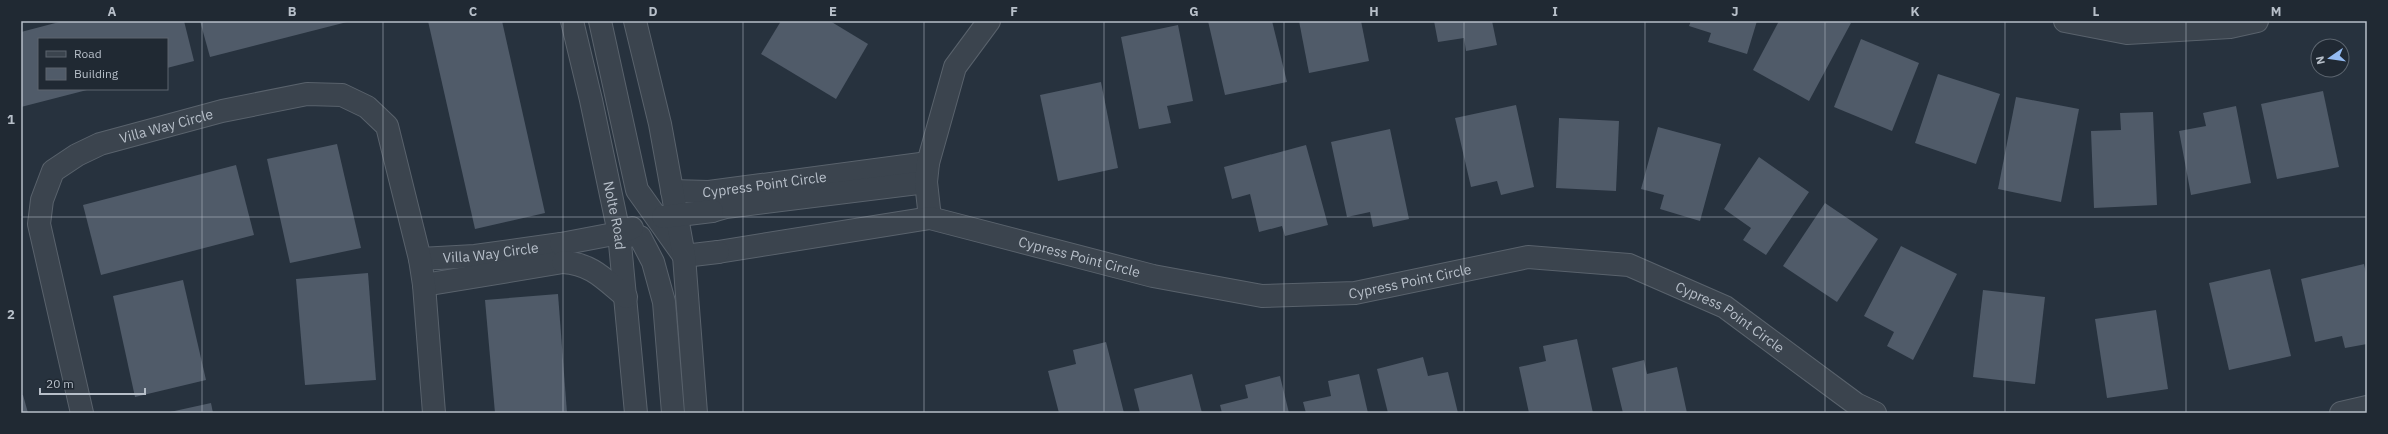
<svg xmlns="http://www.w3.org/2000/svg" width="2388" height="434" font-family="'IBM Plex Sans',sans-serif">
<rect width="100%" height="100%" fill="#27323e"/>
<g fill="#505b69">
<path d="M63,21H184L194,61L167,68V39H39V89L87,90L21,107V32Z"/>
<path d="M200,21H347V22L210,57Z"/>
<path d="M428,21H502L545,213L475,229Z"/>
<path d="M781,21H830L868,44L836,99L761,54Z"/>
<path d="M1208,21H1272L1287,82L1225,95Z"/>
<path d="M1299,21H1361L1369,61L1309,73Z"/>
<path d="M1434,21H1492L1497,45L1466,51L1464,38L1438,42Z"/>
<path d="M1691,21H1757L1747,54L1708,42L1711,33L1689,26Z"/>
<path d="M1779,21H1846L1851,23L1809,101L1753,70Z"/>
<path d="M1178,25L1193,101L1167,106L1171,123L1139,129L1121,37Z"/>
<path d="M1861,39L1919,63L1892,131L1834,107Z"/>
<path d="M1938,74L2000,94L1976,164L1915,143Z"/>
<path d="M1101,82L1118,168L1058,181L1040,95Z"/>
<path d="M2323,91L2339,167L2277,179L2261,104Z"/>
<path d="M2016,97L2079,109L2061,202L1998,189Z"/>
<path d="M1516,105L1534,187L1501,195L1497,181L1471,187L1455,118Z"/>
<path d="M2236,106L2251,183L2191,195L2179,131L2206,126L2203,113Z"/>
<path d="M2153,112L2157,205L2094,208L2091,131L2121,130L2120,113Z"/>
<path d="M1559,118L1619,121L1616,191L1556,188Z"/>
<path d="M1658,127L1721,144L1700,221L1660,209L1664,195L1641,189Z"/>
<path d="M1390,129L1409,219L1373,227L1370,212L1347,217L1331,142Z"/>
<path d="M337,144L361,248L290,263L267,159Z"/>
<path d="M1306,145L1328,225L1285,236L1282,226L1259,232L1250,194L1232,199L1224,167Z"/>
<path d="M1759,157L1809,192L1766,255L1743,240L1751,228L1724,209Z"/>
<path d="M236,165L254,235L101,275L83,205Z"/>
<path d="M1825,203L1878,239L1837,302L1783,266Z"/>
<path d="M1901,246L1957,274L1913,360L1887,346L1894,332L1864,316Z"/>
<path d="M2364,264L2367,277V344L2345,348L2342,336L2315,342L2301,279Z"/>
<path d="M2270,269L2291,356L2229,370L2209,283Z"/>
<path d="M368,273L376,380L305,385L296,279Z"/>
<path d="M183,280L206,380L135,397L113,296Z"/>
<path d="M1983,290L2045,297L2035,384L1973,377Z"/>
<path d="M558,294L567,413H495L485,300Z"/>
<path d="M2156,310L2168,389L2107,398L2095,319Z"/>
<path d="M1577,339L1593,413H1529L1519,367L1546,361L1543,346Z"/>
<path d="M1106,342L1124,413H1059L1048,371L1076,364L1073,350Z"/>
<path d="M1423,357L1428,376L1448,372L1458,413H1388L1377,369Z"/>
<path d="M1644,360L1647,374L1677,367L1687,413H1623L1612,368Z"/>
<path d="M1192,374L1202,413H1140L1134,389Z"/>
<path d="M1359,374L1368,413H1306L1303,402L1331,396L1328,381Z"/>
<path d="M1280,376L1289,413H1222L1220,405L1248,398L1245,385Z"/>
<path d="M21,395H23L28,413H21Z"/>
<path d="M211,403L213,413H170V412Z"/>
</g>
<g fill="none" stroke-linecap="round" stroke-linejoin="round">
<defs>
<g id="minor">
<path d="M2065,21L2127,33L2230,27L2257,21"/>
<path id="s1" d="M672,191L709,192L928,163"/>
<path d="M712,211L726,207L926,182"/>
<path d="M930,218L926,182L928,163L955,67L989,21"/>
<path id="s2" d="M718,252L930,218L1153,276L1262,296L1355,293L1528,257L1629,265L1725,307L1856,404L1875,413"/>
<path id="s3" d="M420,259L475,256L561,244"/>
<path d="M424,285L563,262"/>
<path id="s4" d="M82,413L39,224L42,200L53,171L77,155L100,144L222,111L307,94L342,95L367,107L387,126L420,259L424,285L434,413"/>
<path d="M2341,413L2367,407"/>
</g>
<g id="tertiary">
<path id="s5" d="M572,21L591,100L619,233L636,413"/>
<path d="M600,21L637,190L684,256L718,252"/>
<path d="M635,21L660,124L684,256L696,413"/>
<path d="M663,217L712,211"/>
<path d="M619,233L640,237L653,262L664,302L673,413"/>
<path d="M561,244L619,233L632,228"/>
<path d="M563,262C592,264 604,279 626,297"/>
</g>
</defs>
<use href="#minor" stroke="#59626c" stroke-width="24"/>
<use href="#tertiary" stroke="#59626c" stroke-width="24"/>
<use href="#minor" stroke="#3b444e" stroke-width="22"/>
<use href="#tertiary" stroke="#3b444e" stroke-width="22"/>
</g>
<path fill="none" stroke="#b7bfc9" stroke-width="1" stroke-opacity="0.55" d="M202,21V413M383,21V413M563,21V413M743,21V413M924,21V413M1104,21V413M1284,21V413M1464,21V413M1645,21V413M1825,21V413M2005,21V413M2186,21V413M21,217H2367"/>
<g text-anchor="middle" stroke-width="3.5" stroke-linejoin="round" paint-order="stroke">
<g font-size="14" fill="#b7bfc9" stroke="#202933">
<text dy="5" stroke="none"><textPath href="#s4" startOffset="372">Villa Way Circle</textPath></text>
<text dy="5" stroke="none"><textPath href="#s1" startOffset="93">Cypress Point Circle</textPath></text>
<text dy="5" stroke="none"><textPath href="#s5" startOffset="199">Nolte Road</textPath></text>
<text dy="5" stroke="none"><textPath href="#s3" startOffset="71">Villa Way Circle</textPath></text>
<text dy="5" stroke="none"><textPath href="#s2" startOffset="369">Cypress Point Circle</textPath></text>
<text dy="5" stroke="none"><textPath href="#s2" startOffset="705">Cypress Point Circle</textPath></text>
<text dy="5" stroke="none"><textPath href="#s2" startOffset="1041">Cypress Point Circle</textPath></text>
</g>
</g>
<rect width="2388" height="434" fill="none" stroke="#202933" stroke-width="44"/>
<rect x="38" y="38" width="130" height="52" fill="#202933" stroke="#5c656f"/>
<rect x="46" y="51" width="20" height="6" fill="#3b444e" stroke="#5c656f"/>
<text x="74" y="58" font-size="12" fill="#b7bfc9">Road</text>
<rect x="46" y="68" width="20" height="12" fill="#505b69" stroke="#5c656f"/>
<text x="74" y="78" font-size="12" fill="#b7bfc9">Building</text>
<g transform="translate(2330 58) rotate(257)"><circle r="19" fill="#202933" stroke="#5c656f"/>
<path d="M0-3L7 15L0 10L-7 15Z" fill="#94bbf1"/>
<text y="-6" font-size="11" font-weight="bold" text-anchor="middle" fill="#b7bfc9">N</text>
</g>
<path d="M40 388v6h105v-6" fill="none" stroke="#b7bfc9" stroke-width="2"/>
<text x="46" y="388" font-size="12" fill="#b7bfc9" stroke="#202933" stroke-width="3" paint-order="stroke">20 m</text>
<rect x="22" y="22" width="2344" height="390" fill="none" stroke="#b7bfc9" stroke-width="1.5"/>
<g font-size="13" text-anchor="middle" font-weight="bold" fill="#b7bfc9">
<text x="112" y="16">A</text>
<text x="292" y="16">B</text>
<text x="473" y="16">C</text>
<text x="653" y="16">D</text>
<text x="833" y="16">E</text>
<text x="1014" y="16">F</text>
<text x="1194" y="16">G</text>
<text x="1374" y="16">H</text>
<text x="1555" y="16">I</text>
<text x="1735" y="16">J</text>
<text x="1915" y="16">K</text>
<text x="2096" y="16">L</text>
<text x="2276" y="16">M</text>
<text x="11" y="124">1</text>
<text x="11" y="319">2</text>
</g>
</svg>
